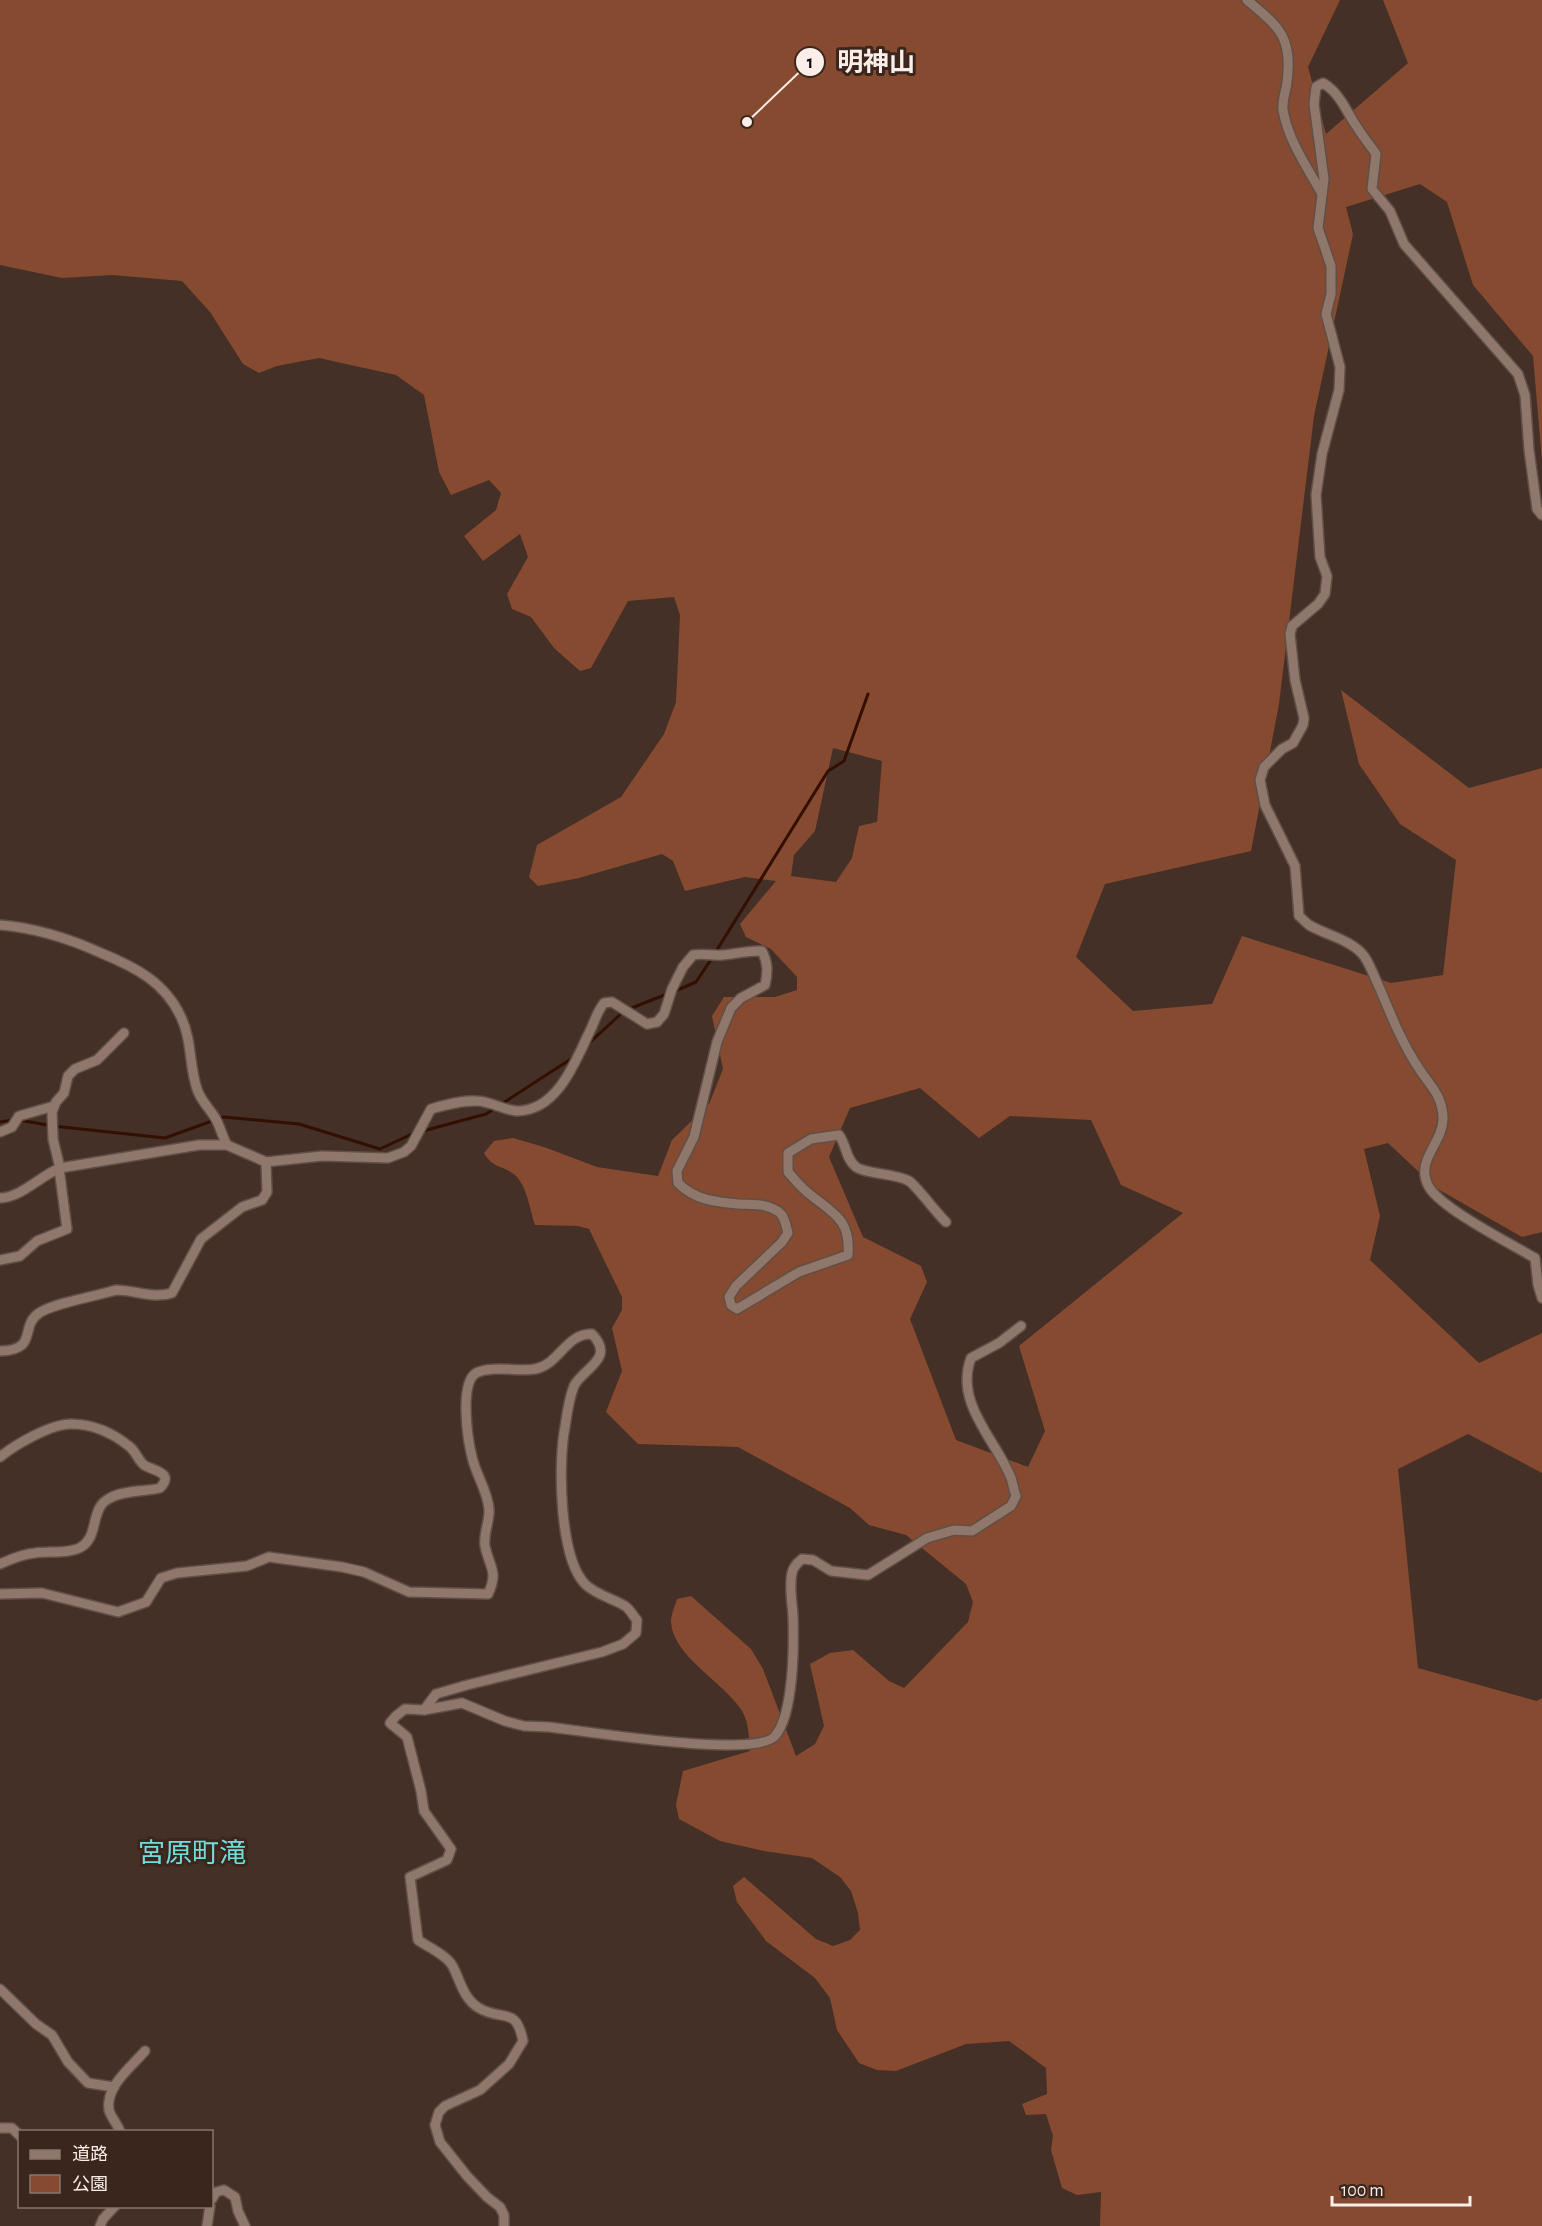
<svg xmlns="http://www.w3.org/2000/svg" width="1542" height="2226" font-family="'Alegreya Sans','Noto Sans JP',sans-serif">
<rect width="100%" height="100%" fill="#443027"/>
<path fill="#864a30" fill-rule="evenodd" d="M0,0H1340L1308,67L1326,134L1408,63L1383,0H1542V461L1533,356L1473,285L1447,202L1420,184L1346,207L1353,234L1314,416L1279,704L1251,851L1105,884L1076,957L1133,1011L1212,1004L1242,936L1391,983L1443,975L1456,860L1400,824L1359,764L1341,690L1469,788L1542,768V1232L1522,1237L1436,1188L1388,1143L1364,1149L1380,1216L1370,1260L1479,1363L1542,1333V1473L1468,1434L1398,1469L1418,1668L1537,1701L1542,1698V2226H1100L1101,2192L1077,2195L1062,2188L1051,2150L1053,2136L1046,2114L1026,2115L1022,2104L1047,2094L1046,2068L1009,2041L966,2044L896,2071L877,2070L859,2063L837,2030L830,1998L815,1978L766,1941L737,1902L733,1886L744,1877L816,1939L833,1946L850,1940L860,1930L858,1913L851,1891L840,1877L812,1858L764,1851L720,1841L679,1819L676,1805L683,1771L750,1751C749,1739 749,1722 742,1711C724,1682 673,1657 671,1622C671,1614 675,1606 677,1599L691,1596L751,1649L763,1669L796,1756L815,1744L824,1726L810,1664L830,1653L853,1650L889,1681L904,1688L968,1622L973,1602L966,1584L906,1535L869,1525L850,1508L738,1447L638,1444L606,1412L622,1371L612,1328L622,1310V1297L589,1229L578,1226L535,1225C530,1210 527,1186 515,1175C503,1165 493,1169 484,1153L494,1141L513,1138L544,1147L597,1167L658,1176L672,1140L709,1104L723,1069L712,1016L724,997H775L797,990V977L771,949L746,937L740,924L776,881L745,877L685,891L673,861L662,854L579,878L538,886L529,877L537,845L621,797L664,734L676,702L680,615L674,597L628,601L591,668L580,671L554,648L531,617L512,609L507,594L528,557L520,534L483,561L464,536L496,510L501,493L489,480L451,495L439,472L424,395L396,375L319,358L277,366L259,373L243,364L210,312L182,281L112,275L62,278L0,265ZM833,748L882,761L877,822L859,826L852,858L836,882L791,876L794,855L815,831ZM920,1088L979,1138L1010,1116L1091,1120L1121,1185L1183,1213L1019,1346L1045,1431L1028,1467L956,1440L910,1319L927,1282L921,1266L863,1237L829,1157L850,1108Z"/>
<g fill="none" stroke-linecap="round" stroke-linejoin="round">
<g stroke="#320f01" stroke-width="3">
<path d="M715,953L828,771L844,761L868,694"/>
<path d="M673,992L696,982L712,958"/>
<path d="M629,1009L667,994"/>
<path d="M588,1044L623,1012"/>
<path d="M19,1120L53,1126L165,1138L223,1117L299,1124L380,1149L414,1133"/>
<path d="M0,1122L13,1120"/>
<path d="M423,1131L486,1114L574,1057"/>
</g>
<defs>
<g id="minor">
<path d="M1247,0C1279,27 1293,37 1287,82C1286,91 1282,100 1283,110C1288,140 1307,167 1322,194"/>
<path d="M1542,515L1537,509L1529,450L1525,395L1518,374L1404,244L1390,211L1372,189L1376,154C1370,145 1363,137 1357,127C1346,111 1340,93 1323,83L1316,87L1314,104L1324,179L1318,228L1331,266V294L1326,314L1340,367L1339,390L1322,454L1316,495L1320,557L1327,576L1325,594L1318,604L1292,626L1290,634L1295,680L1304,718L1303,725L1293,743L1282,749L1264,767L1260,780L1265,805L1295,866L1299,916C1303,919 1306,923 1309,925C1326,935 1352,940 1364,956C1371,966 1375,979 1380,989C1391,1015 1402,1043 1418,1067C1429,1085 1443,1095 1443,1119C1443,1143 1414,1161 1429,1187C1442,1209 1511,1244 1535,1258L1538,1285L1542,1298"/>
<path d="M0,925C37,928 68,938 101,953C135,967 165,982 181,1017C192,1040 189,1065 197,1089C200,1099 208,1107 214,1116C220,1125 222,1136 227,1145"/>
<path d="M0,1132L12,1127L19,1116L54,1106"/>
<path d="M60,1168L53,1139L52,1112L56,1102L64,1093L68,1076L75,1069L97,1060L124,1033"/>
<path d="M0,1198C22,1197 40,1176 60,1168L199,1145H227L266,1162L322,1156L388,1158L404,1152L411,1146L431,1109C445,1105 462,1100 477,1101C490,1101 503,1110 517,1111C556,1111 574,1065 588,1035C594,1024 596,1013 604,1003L612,1002L647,1024L657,1022L664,1014L672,989L683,967L693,955C704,953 713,956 723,955C737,954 749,950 762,951C768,963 768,972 765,985L741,998L731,1008L717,1042L694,1137L677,1171L678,1183C695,1200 715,1202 738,1204C753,1205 766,1203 779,1212C785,1217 786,1226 788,1233L782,1242L736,1286L729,1297L731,1305L737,1309L799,1272L848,1255C851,1218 832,1213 807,1192C800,1186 794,1179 788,1172V1153L811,1139L839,1135C847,1146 845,1158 856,1167C865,1174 895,1173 909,1181C916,1185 937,1214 946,1222"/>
<path d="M0,1260L20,1256L37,1241L67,1229L59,1168"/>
<path d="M0,1351C39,1350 19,1327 39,1313C54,1303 97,1296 116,1290C134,1290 154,1299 172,1293L201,1239L242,1207L262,1200L267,1192L266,1162"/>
<path d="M0,1457C16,1444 51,1424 71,1424C92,1424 113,1433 130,1447C136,1452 138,1460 144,1465C153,1471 175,1472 160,1488C144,1492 124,1490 110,1498C89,1508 100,1536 81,1547C70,1554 49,1551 35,1553C23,1554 11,1559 0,1564"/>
<path d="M0,1594L42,1593L118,1612L146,1602L161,1578L177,1573L247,1566L269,1557L342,1567L364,1572L409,1592L488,1594C499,1571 489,1567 485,1546C483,1534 490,1521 489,1509C488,1492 476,1475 472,1457C468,1441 459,1384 476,1373C491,1365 520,1372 535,1369C559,1365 566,1333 592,1334C616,1359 583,1368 574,1386C569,1398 567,1414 565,1427C558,1462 559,1557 585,1584C596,1595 612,1598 625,1606C630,1609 633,1616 637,1620L636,1633L623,1644L602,1652L467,1685L436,1694L424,1710"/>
<path d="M0,1989L36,2024L52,2035L68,2062L88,2083L114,2087"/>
<path d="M0,2128H12L20,2136"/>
<path d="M120,2132C118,2124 111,2118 109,2110C105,2087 131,2067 145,2051"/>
<path d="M212,2199L216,2192L224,2190L235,2197L238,2211L245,2226"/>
<path d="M100,2226L103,2219L115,2206"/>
<path d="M207,2226L210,2206"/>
<path d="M504,2226V2215L500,2207L487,2197L467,2176L440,2142L435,2125L439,2112L445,2106L480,2090L509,2064L523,2041C516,2005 502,2022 479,2008C463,1999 460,1979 452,1965C446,1955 428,1947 418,1940L410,1877L447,1860L451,1849L424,1811L421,1791L407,1737L390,1723L396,1716L405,1709L424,1710L462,1703L505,1721L524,1726L549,1727C585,1731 756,1759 775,1736C794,1714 794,1644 793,1615C792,1602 789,1586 792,1573C793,1567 797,1563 802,1559L813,1560L831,1571L868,1575L927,1538L954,1530L972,1531L1011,1506L1016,1496C1014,1491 1013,1484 1011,1478C996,1440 954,1403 971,1358L999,1343L1021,1326"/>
</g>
</defs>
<use href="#minor" stroke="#604f47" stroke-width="12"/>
<use href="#minor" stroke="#8f776c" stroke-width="9"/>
</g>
<g text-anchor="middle" stroke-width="6" stroke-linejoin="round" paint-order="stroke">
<g font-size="27" fill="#71dddb" stroke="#3a261d">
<text x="192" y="1862">宮原町滝</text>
</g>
</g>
<path fill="none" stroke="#fbede7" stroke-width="2" d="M747 122L810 62"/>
<g fill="#fbede7" stroke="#3a261d" stroke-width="2">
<circle cx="747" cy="122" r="6"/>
<circle cx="810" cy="62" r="15"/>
</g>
<g font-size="18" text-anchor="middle" font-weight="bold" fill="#111">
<text x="810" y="68">1</text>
</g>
<g font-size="26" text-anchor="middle" font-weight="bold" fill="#fbede7" stroke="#3a261d" stroke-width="6" stroke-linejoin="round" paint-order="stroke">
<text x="876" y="71">明神山</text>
</g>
<rect x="18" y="2130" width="195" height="78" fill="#3a261d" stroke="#87766e" stroke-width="1.5"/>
<rect x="30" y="2150" width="30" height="9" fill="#8f776c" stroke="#87766e" stroke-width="1.5"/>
<text x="72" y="2160" font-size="18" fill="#fbede7">道路</text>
<rect x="30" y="2175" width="30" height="18" fill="#864a30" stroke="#87766e" stroke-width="1.5"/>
<text x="72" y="2190" font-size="18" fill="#fbede7">公園</text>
<path d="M1332 2196v9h138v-9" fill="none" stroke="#fbede7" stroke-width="3"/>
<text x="1341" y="2196" font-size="18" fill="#fbede7" stroke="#3a261d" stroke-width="4.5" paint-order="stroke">100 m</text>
</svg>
